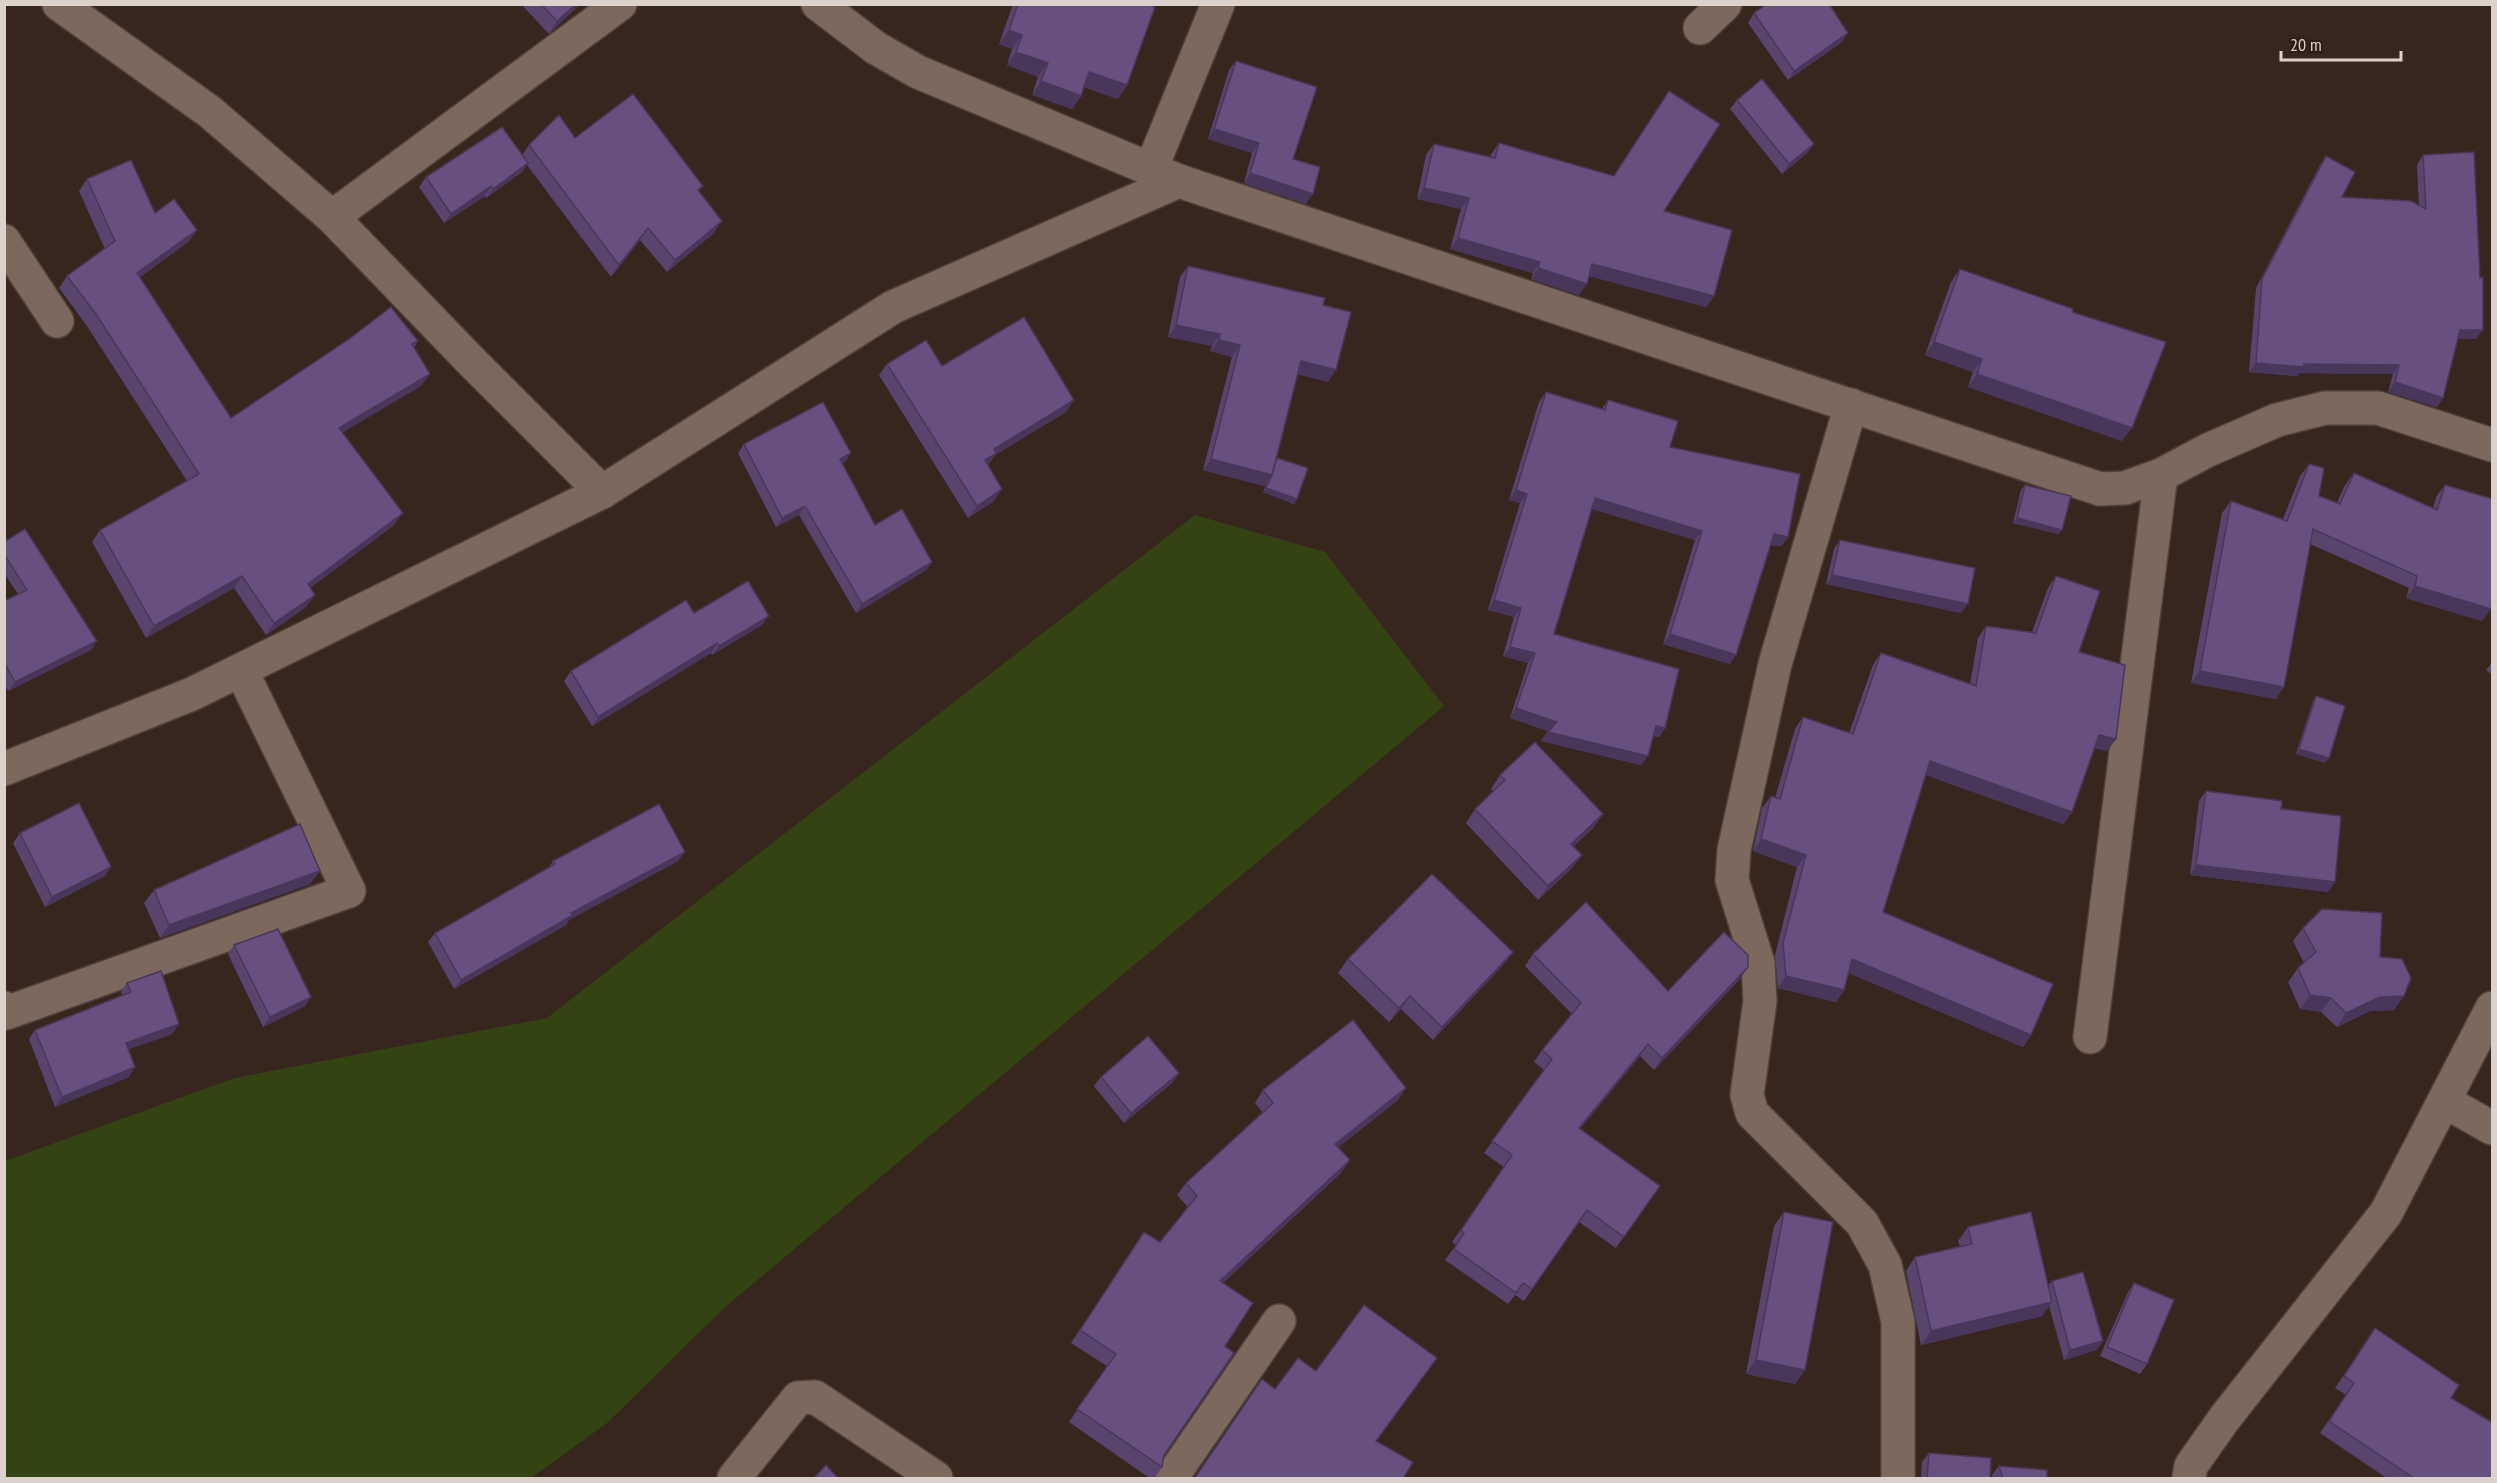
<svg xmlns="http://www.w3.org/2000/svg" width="2497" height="1483" font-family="'PT Sans Narrow',sans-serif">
<rect width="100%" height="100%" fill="#37261d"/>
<path fill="#334412" d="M1195,515L1325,552L1444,706L725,1307L607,1423L531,1478H5V1161L235,1078L547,1018Z"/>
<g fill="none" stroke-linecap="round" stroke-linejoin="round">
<defs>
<g id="minor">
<path d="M59,4L210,112L332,217L471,361L602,492"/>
<path d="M818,4L876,48L918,72L1179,181L2100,489L2125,488L2161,475L2208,450L2277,420L2325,408H2378L2492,445"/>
<path d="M1700,28L1725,4"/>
<path d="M1151,169L1218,4"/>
<path d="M332,217L620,4"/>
<path d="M4,241L57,321"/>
<path d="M1851,405L1775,664L1734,850L1732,880L1758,963L1760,1001L1747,1095L1752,1113L1862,1223L1885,1265L1898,1322V1478"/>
<path d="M4,769L192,694L602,492L893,307L1179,181"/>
<path d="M4,1008L6,1013L349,891L241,670"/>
<path d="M2090,1037L2161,475"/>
<path d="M2444,1101L2492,1128"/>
<path d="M734,1478L798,1398L815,1397L936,1478"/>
<path d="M1171,1478L1279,1321"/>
<path d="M2189,1478L2191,1466L2224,1419L2386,1213L2492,1008"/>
</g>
</defs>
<use href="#minor" stroke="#4f413a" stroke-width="36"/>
<use href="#minor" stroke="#7c685d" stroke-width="33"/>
</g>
<g fill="#59446e">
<path d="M521,4H580L549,34Z"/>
<path d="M1013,4H1147L1127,85L1118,99L1084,87L1081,96L1072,109L1032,95L1038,77L1007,65L1012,49L999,44Z"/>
<path d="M1754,13L1842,42L1788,80L1748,23Z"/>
<path d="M1236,61L1293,159L1306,204L1244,183L1252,153L1208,139L1229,70Z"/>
<path d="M1669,91L1664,211L1714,296L1706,307L1589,276L1579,295L1531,279L1533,273L1450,249L1461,209L1417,199L1426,155L1434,144L1491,157V154L1499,143L1614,176Z"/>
<path d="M1737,100L1814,144L1807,153L1782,174L1730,109Z"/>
<path d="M575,138L699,192L714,233L667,272L640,240L611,277L527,165L522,172L486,198L485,196L444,223L419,187L426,177L522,155L529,145Z"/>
<path d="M2423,155L2476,339H2458L2443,398L2437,407L2388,392L2393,374L2299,373L2297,376L2249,372L2256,288L2320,165L2326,156L2342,197L2419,206L2417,165Z"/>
<path d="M87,179L155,213L197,230L188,242L140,277L231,418L418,341L414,347L421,386L342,432L394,525L310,588L306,607L266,635L234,588L146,638L92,542L100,530L187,481L87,326L59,288L67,276L105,249L79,191Z"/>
<path d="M1188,266L1323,305L1328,382L1298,374L1276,460L1297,499L1294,504L1263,492L1267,482L1264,486L1203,470L1232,357L1210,351L1212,346L1168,337L1180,277Z"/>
<path d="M1960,269L2072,312L2122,441L1968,387L1973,372L1925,355L1951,282Z"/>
<path d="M887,364L942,366L1074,400L1066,412L995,455L988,465L994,501L968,518L879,375Z"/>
<path d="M1546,392L1602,409L1608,400L1788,537L1781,546L1771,545L1730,664L1663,644L1695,540L1592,509L1554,634L1665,728L1659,737L1653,736L1648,756L1641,765L1541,741L1548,731L1510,718L1528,663L1503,656L1514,617L1488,610L1520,503L1509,500L1539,402Z"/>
<path d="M744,444L851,453L845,462L842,463L875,525L932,562L926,570L856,613L799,515L776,527L738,453Z"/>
<path d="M2309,464L2319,496L2337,503L2345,485L2354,473L2433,508L2436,497L2445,485L2482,621L2406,598L2409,588L2310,544L2276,699L2191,683L2222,513L2231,501L2283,519L2300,476Z"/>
<path d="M2025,485L2059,534L2013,523L2021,490Z"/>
<path d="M1840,540L1961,613L1826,584L1834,549Z"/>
<path d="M4,542L91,650L8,691L4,683V601L18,594L4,573Z"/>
<path d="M2056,576L2079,652L2116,739L2107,751L2095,748L2072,812L2063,824L1926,775L1883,912L2031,1035L2023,1047L1849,973L1844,990L1836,1002L1778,988L1775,955L1797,867L1753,851L1762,808L1771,796L1775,798L1795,729L1803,717L1849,733L1873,665L1881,653L1970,684L1978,638L1986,626L2032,632L2048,588Z"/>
<path d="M694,613L762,625L712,655L711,653L592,726L564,681L571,671Z"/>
<path d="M2493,661V675L2486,670Z"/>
<path d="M2316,696L2325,763L2296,754L2313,701Z"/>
<path d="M1500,775L1603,814L1593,828L1574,846L1582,855L1572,868L1538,900L1466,823L1475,809L1493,791L1491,789Z"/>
<path d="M2206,791L2281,809L2328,892L2190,875L2199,801Z"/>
<path d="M20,833L111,867L105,876L45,907L13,843Z"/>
<path d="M553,861H678L569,920L566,925L454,989L428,942L435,933L549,867Z"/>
<path d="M310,884L160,938L144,903L154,890Z"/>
<path d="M2303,928L2380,957L2394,1010L2370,1011L2337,1027L2321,1012L2300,1009L2288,982L2298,968L2304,963L2293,941Z"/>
<path d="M234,945L305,1006L263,1027L228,954Z"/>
<path d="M1513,952L1503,965L1433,1040L1401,1009L1389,1022L1338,973L1348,959Z"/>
<path d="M1533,954L1668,991L1740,979L1654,1070L1640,1056L1580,1129L1660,1186L1616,1248L1579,1222L1524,1301L1515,1295L1508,1304L1445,1260L1456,1245L1452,1242L1504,1167L1484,1153L1544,1070L1534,1062L1542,1050L1572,1014L1525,966Z"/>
<path d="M127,983L179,1024L172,1034L128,1049L129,1077L55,1107L29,1039L35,1030L122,995L121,992Z"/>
<path d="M1179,1073L1172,1083L1124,1123L1094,1086L1101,1077Z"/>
<path d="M1406,1088L1397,1101L1338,1147L1341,1173L1223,1283L1225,1346L1164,1455L1162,1467L1154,1479H1151L1069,1422L1107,1366L1071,1343L1144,1232L1160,1242L1188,1207L1177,1195L1186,1183L1263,1113L1255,1103L1263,1090Z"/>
<path d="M1784,1212L1805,1370L1795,1384L1746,1374L1774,1226Z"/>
<path d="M1968,1227L2048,1286L2052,1281L2096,1350L2064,1360L2049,1306L2042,1316L1921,1345L1906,1271L1915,1257L1960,1247L1958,1241Z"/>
<path d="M2134,1283L2147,1364L2140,1374L2100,1356L2128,1292Z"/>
<path d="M2375,1328L2451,1398L2493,1479H2388L2320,1433L2346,1395L2335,1388Z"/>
<path d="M1929,1453L1990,1479H1921L1922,1462Z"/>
<path d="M1999,1466L2047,1479H1993L1992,1475Z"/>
</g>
<g fill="#48375a">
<path d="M576,4H580L549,34L557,21Z"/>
<path d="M1009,30L1022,35L1012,49L999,44Z"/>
<path d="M1848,33L1842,42L1788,80L1794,71Z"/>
<path d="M1016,52L1048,63L1038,77L1007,65Z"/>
<path d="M1089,72L1127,85L1118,99L1080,85Z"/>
<path d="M1041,81L1081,96L1072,109L1032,95Z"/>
<path d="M1214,129L1259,143L1252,153L1208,139Z"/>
<path d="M1814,144L1807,153L1782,174L1789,164Z"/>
<path d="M528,163L522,172L486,198L493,189Z"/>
<path d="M1250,173L1313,194L1306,204L1244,183Z"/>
<path d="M491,186L485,196L444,223L451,214Z"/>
<path d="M1424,188L1469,198L1461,209L1417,199Z"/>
<path d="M722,221L714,233L667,272L675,260Z"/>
<path d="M648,228L640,240L611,277L619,265Z"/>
<path d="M197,230L188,242L129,285L137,273Z"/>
<path d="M1458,238L1540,262L1533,273L1450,249Z"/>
<path d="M1592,264L1714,296L1706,307L1585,275Z"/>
<path d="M1538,268L1587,284L1579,295L1531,279Z"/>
<path d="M1176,325L1220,334L1212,346L1168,337Z"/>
<path d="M2460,330H2483L2476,339H2453Z"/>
<path d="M1219,340L1240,345L1232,357L1210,351Z"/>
<path d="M1934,342L1982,359L1973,372L1925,355Z"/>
<path d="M1301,361L1336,370L1328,382L1293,373Z"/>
<path d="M2256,363L2304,364L2399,365L2393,374L2299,373L2297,376L2249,372Z"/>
<path d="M430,374L421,386L330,440L339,428Z"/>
<path d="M1977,374L2132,428L2122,441L1968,387Z"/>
<path d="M2395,382L2443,398L2437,407L2388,392Z"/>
<path d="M1074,400L1066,412L995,455L988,465L976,472L994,449Z"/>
<path d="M851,453L845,462L834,468L840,459Z"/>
<path d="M1211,459L1272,475L1264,486L1203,470Z"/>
<path d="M1266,488L1297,499L1294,504L1263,492Z"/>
<path d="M1002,489L994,501L968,518L977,506Z"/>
<path d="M1516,490L1527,494L1520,503L1509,500Z"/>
<path d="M1595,498L1702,531L1695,540L1589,508Z"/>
<path d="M805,506L799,515L776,527L782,518Z"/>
<path d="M403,513L394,525L299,596L308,584Z"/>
<path d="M2017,518L2062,530L2059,534L2013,523Z"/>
<path d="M1774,534L1788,537L1781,546L1768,544Z"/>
<path d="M932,562L926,570L856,613L862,604Z"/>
<path d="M1832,575L1968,604L1961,613L1826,584Z"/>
<path d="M242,576L234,588L146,638L154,626Z"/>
<path d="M2415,586L2491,609L2482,621L2406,598Z"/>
<path d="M315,595L306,607L266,635L274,623Z"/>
<path d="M1494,600L1521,608L1514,617L1488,610Z"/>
<path d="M769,616L762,625L712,655L719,646Z"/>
<path d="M1670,634L1736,655L1730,664L1663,644Z"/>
<path d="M97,641L91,650L8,691L15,682Z"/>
<path d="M717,643L711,653L592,726L598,717Z"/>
<path d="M1510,647L1535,653L1528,663L1503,656Z"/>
<path d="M2200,671L2284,687L2276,699L2191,683Z"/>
<path d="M1516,708L1557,722L1551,732L1510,718Z"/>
<path d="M1656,726L1665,728L1659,737L1649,735Z"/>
<path d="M1548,732L1648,756L1641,765L1541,741Z"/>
<path d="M2099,735L2116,739L2107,751L2091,746Z"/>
<path d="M2299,749L2329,758L2325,763L2296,754Z"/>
<path d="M1930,761L2072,812L2063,824L1922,773Z"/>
<path d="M1603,814L1593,828L1562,857L1571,844Z"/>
<path d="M1761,839L1806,855L1797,867L1753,851Z"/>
<path d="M685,852L678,861L569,920L566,925L454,989L461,980L571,913Z"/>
<path d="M1582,855L1572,868L1538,900L1548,886Z"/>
<path d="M2196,865L2335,882L2328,892L2190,875Z"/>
<path d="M111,867L105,876L45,907L52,897Z"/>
<path d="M320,871L310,884L160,938L169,925Z"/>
<path d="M1513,952L1503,965L1433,1040L1442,1027Z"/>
<path d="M1852,959L2031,1035L2023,1047L1844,971Z"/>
<path d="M1748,967L1740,979L1654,1070L1662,1058Z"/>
<path d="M1786,976L1844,990L1836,1002L1778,988Z"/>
<path d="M2310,995L2331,998L2321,1012L2300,1009Z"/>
<path d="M1410,996L1401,1009L1389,1022L1399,1008Z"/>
<path d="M2404,996L2394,1010L2370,1011L2337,1027L2346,1013L2380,997Z"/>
<path d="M311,997L305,1006L263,1027L270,1017Z"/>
<path d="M179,1024L172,1034L119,1053L126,1043Z"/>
<path d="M1648,1044L1640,1056L1571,1140L1579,1128Z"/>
<path d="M135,1067L129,1077L55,1107L62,1097Z"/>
<path d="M1179,1073L1172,1083L1124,1123L1131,1113Z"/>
<path d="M1406,1088L1397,1101L1326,1157L1335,1144Z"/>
<path d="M1350,1160L1341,1173L1211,1294L1220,1281Z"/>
<path d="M2052,1302L2042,1316L1921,1345L1931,1331Z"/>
<path d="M2103,1341L2096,1350L2064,1360L2070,1350Z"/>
<path d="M1756,1360L1805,1370L1795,1384L1746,1374Z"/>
</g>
<g fill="#674f80" stroke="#48375a" stroke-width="1.5">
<path d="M541,4H576L557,21Z"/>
<path d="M1018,4H1147L1155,7L1127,85L1089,72L1081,96L1041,81L1048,63L1016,52L1022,35L1009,30Z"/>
<path d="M1767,4H1829L1848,33L1794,71L1754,13Z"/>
<path d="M1236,61L1317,87L1293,159L1320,167L1313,194L1250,173L1259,143L1214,129Z"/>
<path d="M1762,79L1814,144L1789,164L1737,100Z"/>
<path d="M1669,91L1720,124L1664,211L1732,230L1714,296L1592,264L1587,284L1538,268L1540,262L1458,238L1469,198L1424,188L1434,144L1495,158L1499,143L1614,176Z"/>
<path d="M633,94L703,186L698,190L722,221L675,260L648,228L619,265L529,145L559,115L575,138Z"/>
<path d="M502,127L528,163L493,189L491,186L451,214L426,177Z"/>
<path d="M2474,152L2480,278L2483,277V330H2460L2443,398L2395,382L2399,365L2304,364V367L2256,363L2262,279L2326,156L2355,172L2342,197L2411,201L2426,209L2423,155Z"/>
<path d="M131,160L155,213L174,199L197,230L137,273L231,418L349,339L391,307L418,341L412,344L430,374L339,428L403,513L308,584L315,595L274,623L242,576L154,626L100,530L199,474L96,314L67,276L115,241L87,179Z"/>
<path d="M1188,266L1325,298L1323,305L1351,312L1336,370L1301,361L1272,475L1211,459L1240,345L1219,340L1220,334L1176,325Z"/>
<path d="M1960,269L2073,309L2072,312L2166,342L2132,428L1977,374L1982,359L1934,342Z"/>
<path d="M1024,317L1074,400L994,449L997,453L985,460L1002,489L977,506L887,364L926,340L942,366Z"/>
<path d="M1546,392L1605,410L1608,400L1678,421L1670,447L1800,474L1788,537L1774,534L1736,655L1670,634L1702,531L1595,498L1554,634L1679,669L1665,728L1656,726L1648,756L1548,732L1557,722L1516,708L1535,653L1510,647L1521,608L1494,600L1527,494L1516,490Z"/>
<path d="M823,402L851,453L840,459L875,525L902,509L932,562L862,604L805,506L782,518L744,444Z"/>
<path d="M1277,458L1308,468L1297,499L1266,488L1272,475Z"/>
<path d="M2309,464L2324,468L2319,496L2340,504L2354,473L2437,510L2445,485L2493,499V604L2491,609L2415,586L2417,576L2313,529L2284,687L2200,671L2231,501L2287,521Z"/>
<path d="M2025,485L2071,496L2062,530L2017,518Z"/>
<path d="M25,529L97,641L15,682L4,662V601L27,590L4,554V542Z"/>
<path d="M1840,540L1975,568L1968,604L1832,575Z"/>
<path d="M2056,576L2100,591L2079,652L2125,665L2116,739L2099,735L2072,812L1930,761L1883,912L2053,984L2031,1035L1852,959L1844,990L1786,976L1783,943L1806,855L1761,839L1771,796L1780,799L1803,717L1853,734L1881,653L1976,686L1986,626L2036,633Z"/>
<path d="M748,581L769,616L719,646L717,643L598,717L571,671L686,600L694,613Z"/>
<path d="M2316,696L2345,706L2329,758L2299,749Z"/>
<path d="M1535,742L1603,814L1571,844L1582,855L1548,886L1475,809L1505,780L1500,775Z"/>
<path d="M2206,791L2282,801L2281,809L2341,816L2335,882L2196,865Z"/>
<path d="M79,803L111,867L52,897L20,833Z"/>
<path d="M659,804L685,852L571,913L573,915L461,980L435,933L555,864L553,861Z"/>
<path d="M300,824L320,871L169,925L154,890Z"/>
<path d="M1432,874L1513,952L1442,1027L1410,996L1399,1008L1348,959Z"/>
<path d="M1586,902L1668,991L1724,932L1748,955V967L1662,1058L1648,1044L1579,1128L1660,1186L1624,1237L1587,1210L1532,1289L1523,1283L1516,1293L1454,1249L1464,1233L1461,1230L1512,1155L1492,1141L1552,1059L1542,1050L1581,1003L1533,954Z"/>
<path d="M2322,909L2382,913L2380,957L2402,959L2411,978L2404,996L2380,997L2346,1013L2331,998L2310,995L2298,968L2316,952L2303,928Z"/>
<path d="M278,929L311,997L270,1017L234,945Z"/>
<path d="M161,971L179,1024L126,1043L135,1067L62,1097L35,1030L131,992L127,983Z"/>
<path d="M1353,1020L1406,1088L1335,1144L1350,1160L1220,1281L1253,1303L1225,1346L1234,1353L1164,1455L1162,1467L1077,1409L1116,1354L1080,1330L1144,1232L1160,1242L1197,1196L1186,1183L1273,1103L1263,1090Z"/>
<path d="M1148,1036L1179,1073L1131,1113L1101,1077Z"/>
<path d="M1784,1212L1833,1222L1805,1370L1756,1360Z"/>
<path d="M2031,1212L2052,1302L1931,1331L1915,1257L1972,1244L1968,1227Z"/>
<path d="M2083,1272L2103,1341L2070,1350L2052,1281Z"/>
<path d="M2134,1283L2174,1300L2147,1364L2107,1347Z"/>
<path d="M1364,1305L1437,1358L1376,1441L1413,1462L1403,1479H1194L1262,1379L1275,1389L1298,1358L1316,1371Z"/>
<path d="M2375,1328L2459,1385L2451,1398L2493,1423V1479H2415L2329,1421L2354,1383L2344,1376Z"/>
<path d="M1929,1453L1991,1458L1990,1479H1927Z"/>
<path d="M826,1465L839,1479H813Z"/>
<path d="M1999,1466L2047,1470V1479H2003Z"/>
</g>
<rect width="2497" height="1483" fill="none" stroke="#dcd1cb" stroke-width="12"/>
<path d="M2281 51v9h120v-9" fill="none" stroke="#dcd1cb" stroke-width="3"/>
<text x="2290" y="51" font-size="18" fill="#dcd1cb" stroke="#2d1d14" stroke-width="4.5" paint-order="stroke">20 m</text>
</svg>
